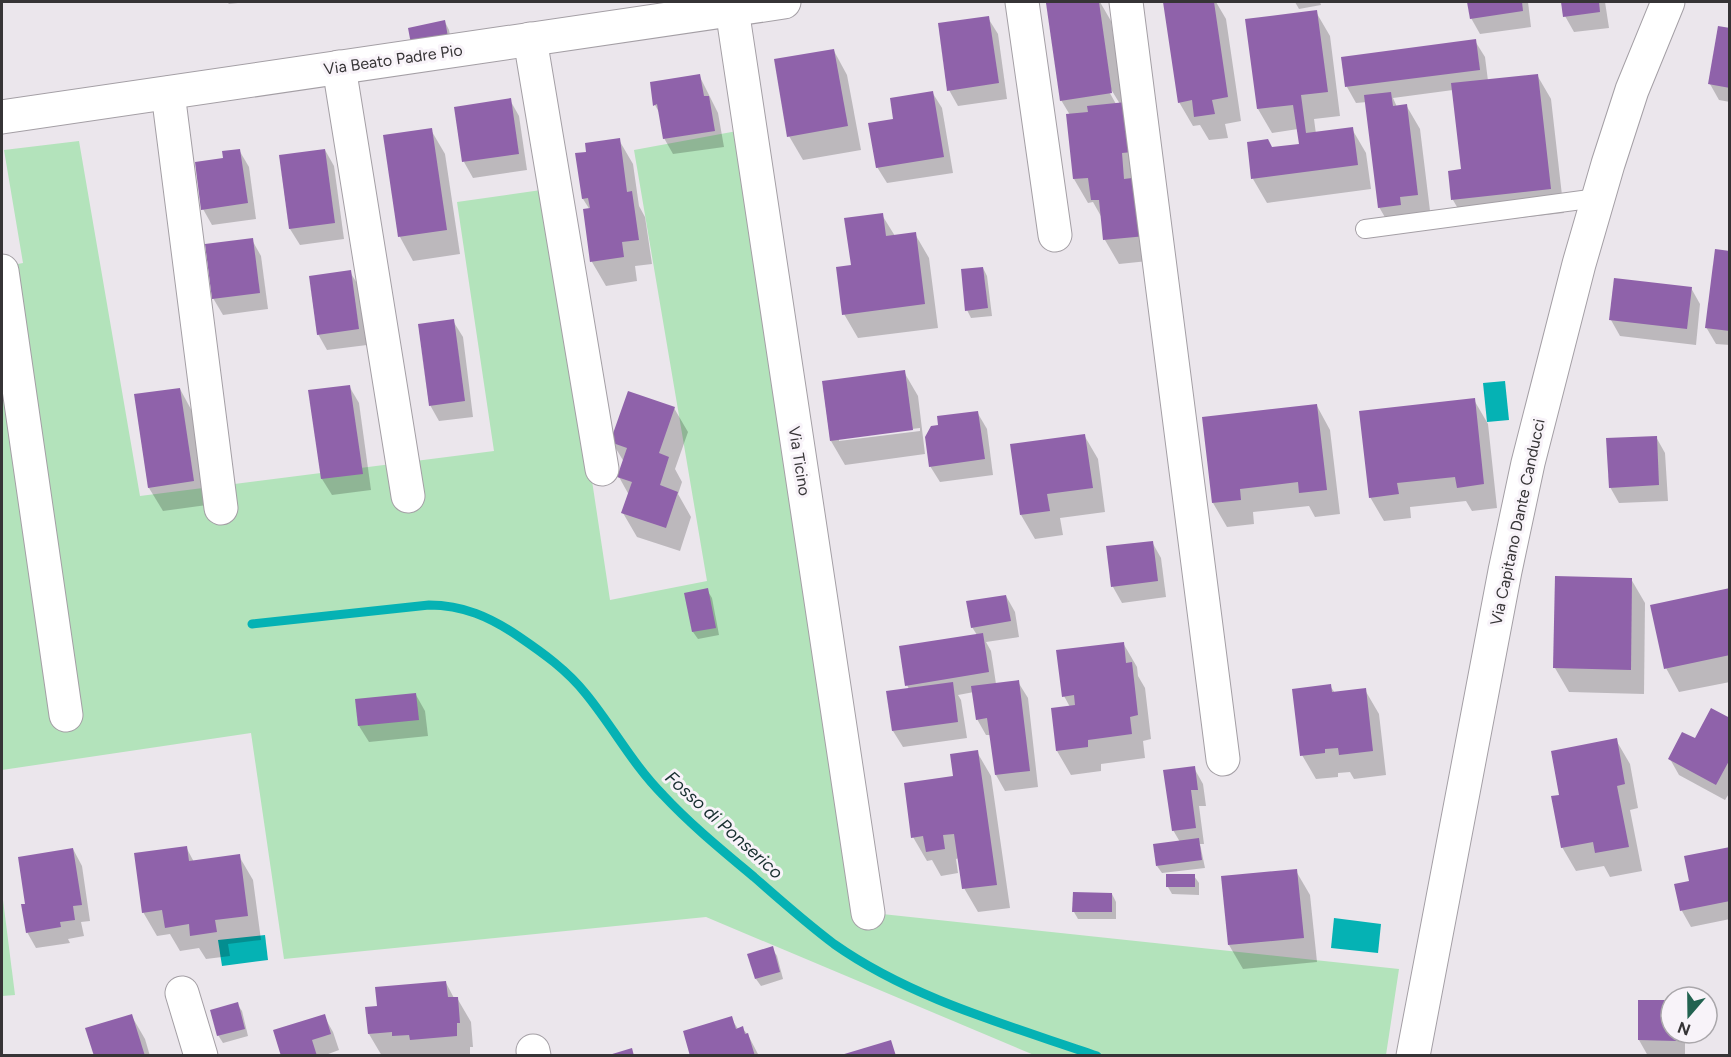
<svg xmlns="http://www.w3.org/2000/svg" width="1731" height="1057" font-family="Figtree,sans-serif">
<rect width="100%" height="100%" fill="#ebe6ec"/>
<g fill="#b3e3bb">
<path d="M737,131L854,911L1399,969L1386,1055H1034L706,917L284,959L251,733L2,770V267L23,263L4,150L79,141L140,496L494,451L457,202L548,189L610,600L707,581L634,150Z"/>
<path d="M2,892L15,995L2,996Z"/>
</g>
<g fill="#05b2b4">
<path d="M1505,381L1509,420L1487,422L1483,383Z"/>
<path d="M1334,918L1381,924L1378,953L1331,948Z"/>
<path d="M265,935L268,960L222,966L218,940Z"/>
</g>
<g fill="#0003" fill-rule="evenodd">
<path d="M227,2H247L229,4Z"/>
<path d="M1065,2H1100L1111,21L1123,104L1158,260L1119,264L1105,240L1102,218L1093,202L1088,203L1074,179L1070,115L1061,100L1048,4ZM1109,86L1120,104H1116L1107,88Z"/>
<path d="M1165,2H1216L1226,19L1241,121L1225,124L1228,138L1209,140L1200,125L1193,126L1179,102Z"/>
<path d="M1295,2H1320L1321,5L1299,9Z"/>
<path d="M1469,2H1528L1531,27L1480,34L1471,18Z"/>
<path d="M1563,2H1605L1609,28L1574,32L1565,16Z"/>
<path d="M1316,12L1330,36L1340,116L1314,119L1316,134L1352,129L1366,153L1371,189L1267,203L1253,179L1272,149L1300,145L1298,129L1272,133L1258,109Z"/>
<path d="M988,18L998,34L1007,99L958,106L949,90Z"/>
<path d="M445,22L449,30L453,50L418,56Z"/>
<path d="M1730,30V102L1719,100L1710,84Z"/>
<path d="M1475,41L1485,57L1488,81L1537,75L1551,99L1564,213L1467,224L1453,200L1450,172L1463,171L1453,90L1393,98L1397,107L1406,105L1420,129L1431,219L1393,231L1379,207L1367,102L1356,103L1347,87L1343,58Z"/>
<path d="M834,51L847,75L861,150L803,160L789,136Z"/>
<path d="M699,75L718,113L724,147L673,154L664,138L660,114L655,105L651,83Z"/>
<path d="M932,92L942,108L953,173L887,183L877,167L895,120Z"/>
<path d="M510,100L519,116L527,170L473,178L464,162Z"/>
<path d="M431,130L445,154L460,254L413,261L400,237L384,137Z"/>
<path d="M619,140L633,164L639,206L645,217L652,264L635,266L637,281L606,286L592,262L590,210L583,199L588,153Z"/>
<path d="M239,150L249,167L256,219L212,225L203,209Z"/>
<path d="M325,150L334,166L344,239L300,245L290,229L281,156Z"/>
<path d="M882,215L895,236L915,234L929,258L938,328L858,338L844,314L852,267Z"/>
<path d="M252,240L261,256L268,309L223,315L213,298Z"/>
<path d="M1730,252V345L1716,344L1706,327Z"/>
<path d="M983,268L987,276L992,316L971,318L967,310Z"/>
<path d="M350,272L360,288L367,345L327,350L318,334Z"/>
<path d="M1691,288L1700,304L1696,345L1620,336L1611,320Z"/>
<path d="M453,321L463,337L473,417L439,421L430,405Z"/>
<path d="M904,372L918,396L925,454L845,465L831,441ZM920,428V431L839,441V438Z"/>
<path d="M349,386L359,403L371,490L332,495L322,479Z"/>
<path d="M180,389L193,413L207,505L163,511L149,488Z"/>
<path d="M1474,400L1488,424L1497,508L1472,511L1466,501L1410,507L1411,518L1384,521L1370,497Z"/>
<path d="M1317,406L1330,430L1340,514L1315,517L1309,506L1253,512L1254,524L1227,527L1213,503L1204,418Z"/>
<path d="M674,408L688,432L675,469L682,482L678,494L691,517L680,551L637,537L623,513L629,495L619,477L624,462L612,442Z"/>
<path d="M977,412L987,429L993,475L940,482L930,466Z"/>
<path d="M1084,435L1098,459L1105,512L1060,518L1063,535L1035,539L1021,515Z"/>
<path d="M1656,437L1665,453L1668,501L1619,503L1610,487Z"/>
<path d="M1152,542L1161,558L1166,597L1122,603L1113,587L1107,548Z"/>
<path d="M1631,579L1645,603L1644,694L1569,692L1555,668Z"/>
<path d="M707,590L712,598L719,635L698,639L693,632Z"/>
<path d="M1730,590V682L1679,692L1666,668Z"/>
<path d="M1006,596L1015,612L1019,637L986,642L991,651L996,684L1018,682L1028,698L1038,787L1005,791L996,775L991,735H986L977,719L974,692L958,695L961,700L967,738L903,747L893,731L888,692L909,689L907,685L977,635L972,627Z"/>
<path d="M1123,643L1137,667L1138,676L1145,688L1151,739L1143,741L1145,758L1101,764V771L1071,775L1057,751L1070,707L1064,696Z"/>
<path d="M1330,686L1335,693L1365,690L1379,714L1386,775L1354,779L1350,772L1338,773V777L1316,779L1302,755Z"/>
<path d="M416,695L425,711L428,736L369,742L359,726L357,700Z"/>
<path d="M1730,720V792L1725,800L1679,775L1670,759L1695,740Z"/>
<path d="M1616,740L1630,764L1638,808L1630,810L1642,871L1610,877L1604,866L1576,871L1562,847L1561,796Z"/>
<path d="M977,752L991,776L1010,908L978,912L964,888L959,858L956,859L958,873L941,876L932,860L927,861L913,837L955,777Z"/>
<path d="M1194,768L1203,784L1206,806H1199L1204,844H1200L1205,868L1162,873L1157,866L1180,842L1173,830Z"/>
<path d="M186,847L194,862L239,856L253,880L261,940L228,944L230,956L206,959L199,948L180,951L170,934L157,936L143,912Z"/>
<path d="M1730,848V919L1691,927L1682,911L1690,882Z"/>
<path d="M73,849L82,866L90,921L81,922L84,936L68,939L70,943L36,948L27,932V905Z"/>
<path d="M1296,871L1310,895L1317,962L1243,969L1229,945Z"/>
<path d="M1194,876L1199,883V895L1172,894L1168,887Z"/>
<path d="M1112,894L1116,902V919H1078L1074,912Z"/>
<path d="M772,948L777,956L783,979L761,986L756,979Z"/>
<path d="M446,983L454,998H457L471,1022L473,1047H470V1056H382L369,1034L367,1009L379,1007Z"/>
<path d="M1671,1002V1033H1685V1056H1648L1639,1040Z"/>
<path d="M237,1004L242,1011L248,1036L223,1043L218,1035Z"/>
<path d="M131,1015L145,1039L150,1056H95Z"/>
<path d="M324,1016L333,1032L339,1050L323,1056H282Z"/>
<path d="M731,1018L738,1029L742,1028L748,1035L759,1056H692Z"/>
</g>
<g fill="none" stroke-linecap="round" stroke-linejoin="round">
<path stroke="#05b2b4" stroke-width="9" d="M252,624L429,605C463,605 490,617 518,636C543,653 567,670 586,694C613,727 633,765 663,795C691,825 723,851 754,877C780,900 806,923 834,944C912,999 1008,1025 1097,1056"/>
</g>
<g fill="#8f62aa">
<path d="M1054,2H1099L1112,93L1060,101L1046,3Z"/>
<path d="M1163,2H1214L1228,97L1212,100L1215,114L1194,117L1192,100L1178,103Z"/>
<path d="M1467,2H1522L1523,11L1470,19Z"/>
<path d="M1561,2H1599L1600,12L1563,17Z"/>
<path d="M1317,10L1328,92L1301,95L1306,133L1353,127L1358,165L1251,179L1247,142L1268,139L1272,147L1299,144L1293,105L1257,109L1245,19Z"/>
<path d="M989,16L999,83L947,91L938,23Z"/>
<path d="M445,20L449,43L412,49L408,28Z"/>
<path d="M1718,26L1730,28V88L1708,84Z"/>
<path d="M1476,39L1480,70L1345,87L1341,57Z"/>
<path d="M834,49L848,126L787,137L774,59Z"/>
<path d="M700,74L704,96H709L715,131L663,139L657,104L653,106L650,82Z"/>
<path d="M1538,74L1551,189L1451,200L1448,171L1461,169L1451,83Z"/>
<path d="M933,91L944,157L876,168L868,123L893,119L890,98Z"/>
<path d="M1391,92L1393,106L1407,104L1418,195L1400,197L1401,205L1378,208L1364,95Z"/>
<path d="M511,98L519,154L462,162L454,107Z"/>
<path d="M1126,102L1132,152L1122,153L1124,179L1140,177L1146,236L1103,240L1099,200H1091L1088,178L1073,179L1066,114L1088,112L1087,106Z"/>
<path d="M432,128L447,230L398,237L383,135Z"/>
<path d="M620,138L627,192L632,191L639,240L622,242L624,257L590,262L583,209L590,208L588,198L582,199L575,153L586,152L585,143Z"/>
<path d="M240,149L248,203L201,210L195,162L223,158L222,151Z"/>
<path d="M325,149L335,223L289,229L279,155Z"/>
<path d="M883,213L886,236L916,232L925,304L842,315L836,267L851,265L844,218Z"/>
<path d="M253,238L260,293L212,299L205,244Z"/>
<path d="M1715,249L1730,251V331L1705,328Z"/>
<path d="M983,267L988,308L965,311L961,269Z"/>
<path d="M351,270L359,329L317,335L309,276Z"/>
<path d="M1614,278L1692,287L1687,329L1609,320Z"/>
<path d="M454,319L465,401L429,406L418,324Z"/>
<path d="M905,370L913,430L830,441L822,381Z"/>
<path d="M350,385L363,474L321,479L308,390Z"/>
<path d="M180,388L194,481L148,488L134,394Z"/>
<path d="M628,391L675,407L659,453L669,457L660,485L678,492L666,528L621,513L632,482L617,477L627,448L610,442Z"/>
<path d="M1475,398L1484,484L1457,488L1455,477L1397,483L1399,494L1369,498L1359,411Z"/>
<path d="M1317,404L1327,490L1299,493L1298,482L1240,489L1241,500L1212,503L1202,417Z"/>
<path d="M978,411L985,459L929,467L925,437L931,426L938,425L937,416Z"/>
<path d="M1085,434L1093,488L1047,494L1050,511L1020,515L1010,444Z"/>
<path d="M1657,436L1659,485L1609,488L1606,438Z"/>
<path d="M1153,541L1158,581L1111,587L1106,546Z"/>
<path d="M1555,576L1632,578L1631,670L1553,668Z"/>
<path d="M708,588L716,628L692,632L684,593Z"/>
<path d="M1730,588V655L1664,669L1650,605Z"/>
<path d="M1006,595L1011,621L971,628L966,601Z"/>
<path d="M983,633L989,672L905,686L899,646Z"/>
<path d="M1124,642L1126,663L1132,662L1138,715L1130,717L1132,734L1088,740V747L1056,751L1051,708L1075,705L1074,695L1062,697L1056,650Z"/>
<path d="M1019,680L1030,771L995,775L987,718L976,720L971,686Z"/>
<path d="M953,682L958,722L892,731L886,691Z"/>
<path d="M1331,684L1332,692L1366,688L1373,751L1339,755L1338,748L1325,749V753L1300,756L1292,689Z"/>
<path d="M416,693L419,720L358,726L355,699Z"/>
<path d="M1711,708L1730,718V759L1716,785L1668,759L1682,732L1695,738Z"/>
<path d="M1617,738L1625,784L1617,786L1629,847L1595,853L1593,842L1561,848L1551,796L1559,795L1551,751Z"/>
<path d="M978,750L997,885L962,889L954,834L943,835L945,849L926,852L923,836L911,838L904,783L953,776L950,754Z"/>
<path d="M1195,766L1198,790H1191L1196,828L1172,831L1163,770Z"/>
<path d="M1199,838L1202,860L1156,866L1153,844Z"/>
<path d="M187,846L189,861L240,854L248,916L215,920L217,932L190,936L189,924L165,928L162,910L142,913L134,853Z"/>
<path d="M1730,847V901L1680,911L1674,884L1689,881L1684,856Z"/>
<path d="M73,848L82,905L73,906L75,920L60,922L61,927L26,933L21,904H25L18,857Z"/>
<path d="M1297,869L1304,938L1228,945L1221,876Z"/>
<rect x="1166" y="874" width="29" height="13"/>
<path d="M1073,892L1112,893V912H1072Z"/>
<path d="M773,946L780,972L755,979L747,954Z"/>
<path d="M446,981L448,997H458L460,1023H457V1036L410,1040L409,1035L392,1036V1032L368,1034L365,1007L377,1006L375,987Z"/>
<path d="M1638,1000H1671V1033H1677L1676,1041L1638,1040Z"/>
<path d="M238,1002L245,1029L217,1036L210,1010Z"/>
<path d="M132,1014L145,1056H94L85,1028Z"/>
<path d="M325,1014L331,1034L312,1040L317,1056H281L273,1030Z"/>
<path d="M732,1016L736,1029L743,1026L745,1034L748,1033L755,1056H690L683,1031Z"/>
<path d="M891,1040L896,1056H841V1055Z"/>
<path d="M632,1048L634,1056H609V1055Z"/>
</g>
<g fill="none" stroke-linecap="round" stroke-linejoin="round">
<defs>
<path id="service" d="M1365,229L1597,198"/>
<g id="minor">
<path d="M1022,2L1055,235"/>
<path d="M1126,2L1223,759"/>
<path d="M732,9L868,913"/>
<path d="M530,39L602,469"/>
<path d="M339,67L408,496"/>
<path d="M168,93L221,508"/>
<path d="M2,117L784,2"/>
<path d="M2,271L66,715"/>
<path d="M182,993L201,1056"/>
<path d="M533,1051L534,1056"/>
<path d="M1413,1056L1505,571L1528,463L1579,264L1608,164L1632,90L1668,2"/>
</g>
</defs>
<use href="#service" stroke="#a49fa5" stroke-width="20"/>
<use href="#minor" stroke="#a49fa5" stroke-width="35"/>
<use href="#service" stroke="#fff" stroke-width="18"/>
<use href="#minor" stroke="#fff" stroke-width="33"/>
</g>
<g text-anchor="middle" stroke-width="6" stroke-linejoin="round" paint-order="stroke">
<g font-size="16" fill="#363436" stroke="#f8f3f9">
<text transform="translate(393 59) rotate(-8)" y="6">Via Beato Padre Pio</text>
<text transform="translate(800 461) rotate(81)" y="6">Via Ticino</text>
<text transform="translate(1517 522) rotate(-78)" y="6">Via Capitano Dante Canducci</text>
</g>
<g font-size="18" font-style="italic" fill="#172e2f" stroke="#f8f3f9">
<text transform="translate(724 825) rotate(42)" y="6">Fosso di Ponserico</text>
</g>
</g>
<rect width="1731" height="1057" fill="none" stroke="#363436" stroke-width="6"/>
<g transform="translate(1689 1015) rotate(200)"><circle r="28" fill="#f8f3f9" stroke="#aaa7ab" stroke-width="1.5"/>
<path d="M0-4.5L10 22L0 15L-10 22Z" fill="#226250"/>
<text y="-9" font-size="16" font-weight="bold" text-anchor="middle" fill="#363436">N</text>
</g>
</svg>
